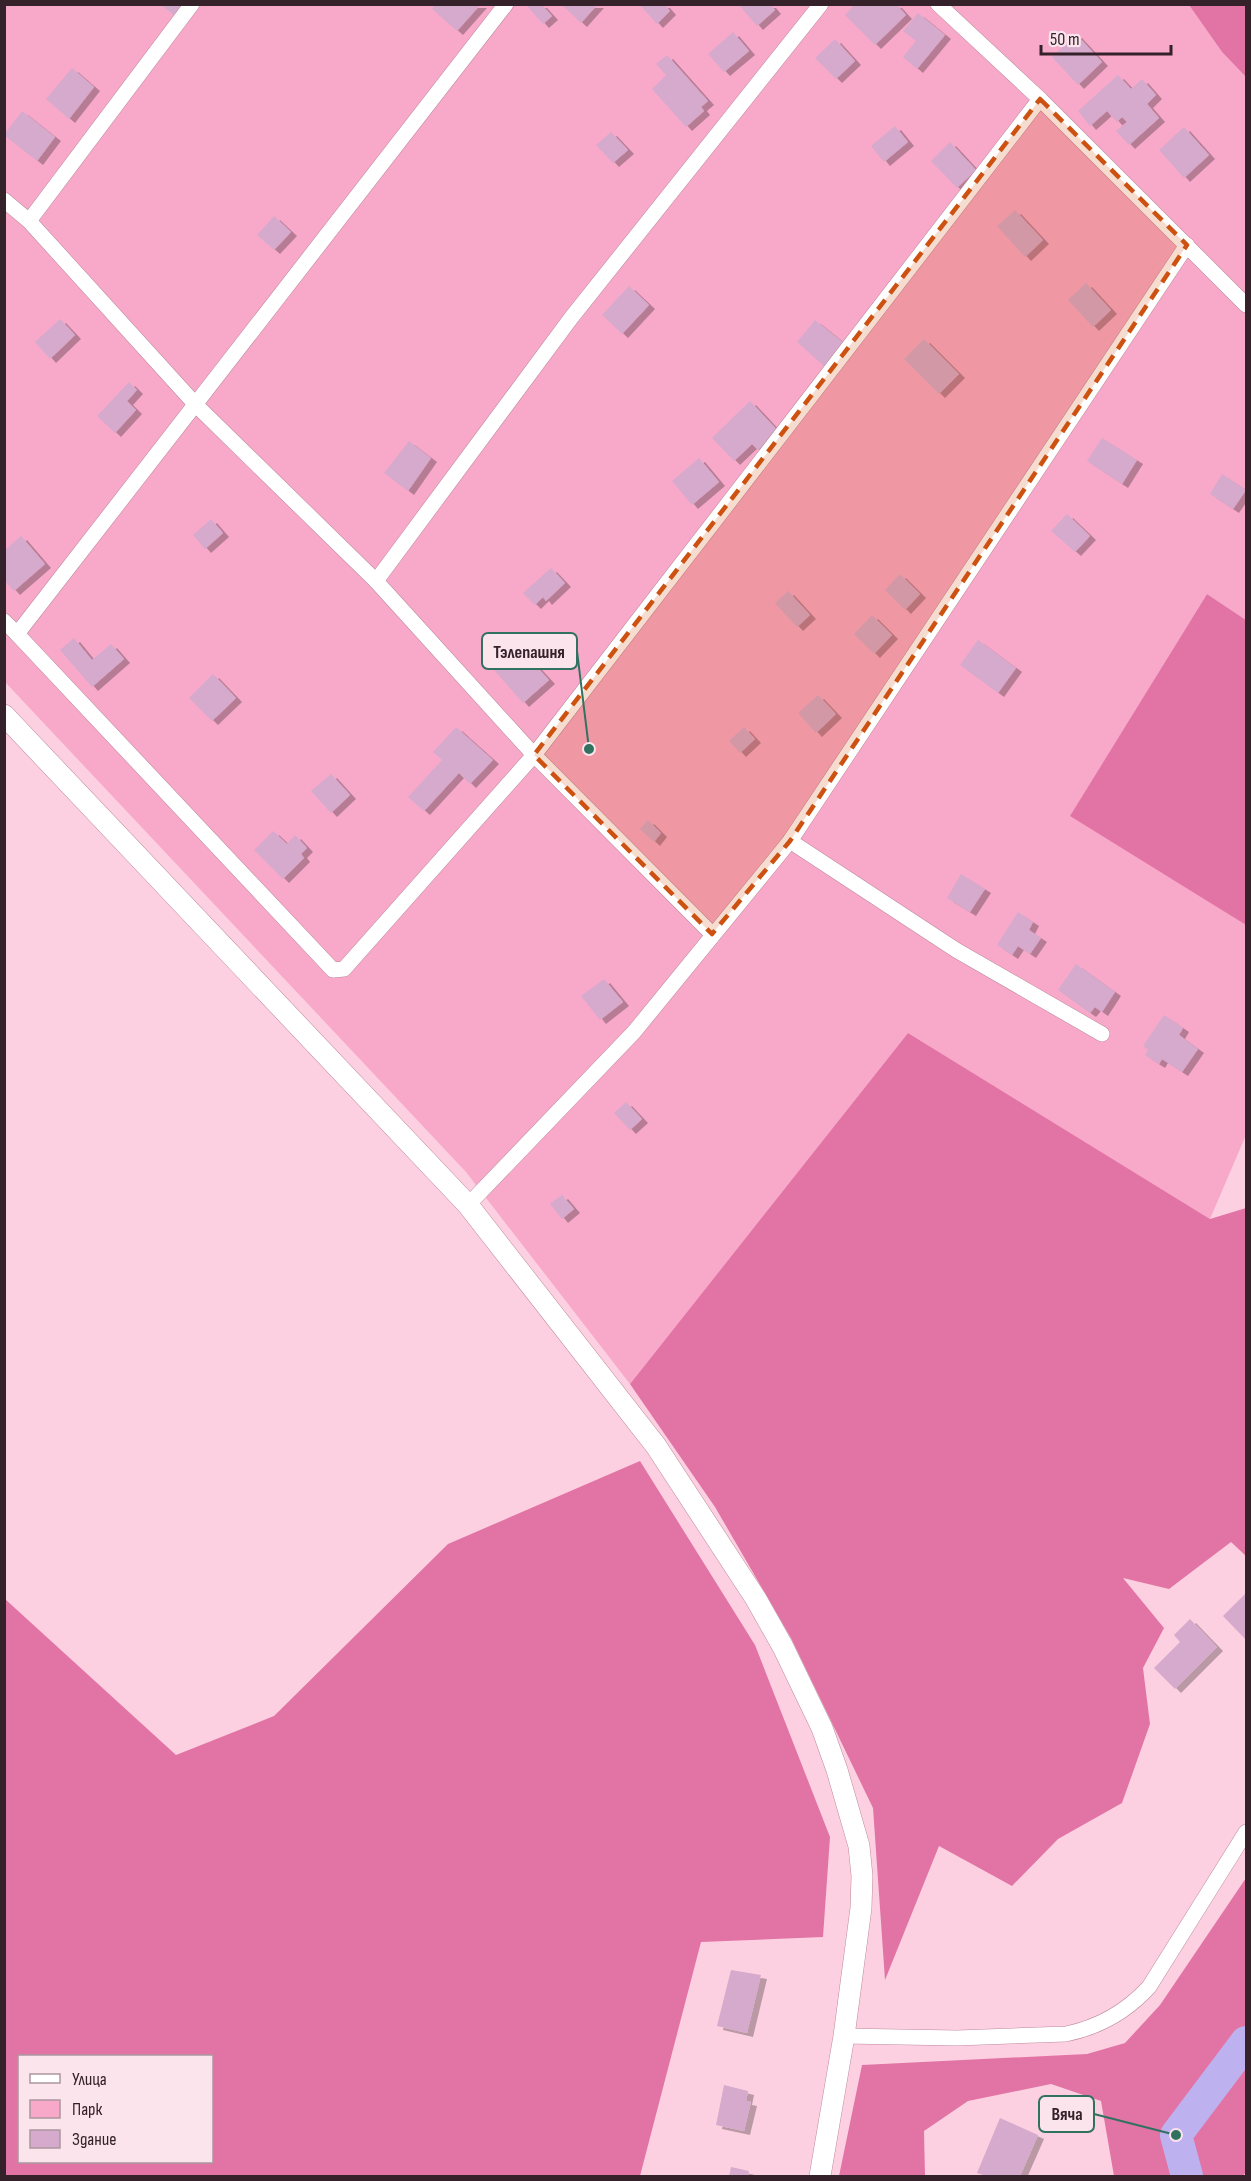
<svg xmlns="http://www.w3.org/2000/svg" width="1251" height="2181" font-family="'Sofia Sans Condensed',sans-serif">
<defs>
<filter id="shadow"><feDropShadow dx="6" dy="4" stdDeviation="0" flood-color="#0004"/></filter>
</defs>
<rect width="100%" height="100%" fill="#fdd0e1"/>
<path fill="#f8a9c9" d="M5,5H1189L1222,52L1246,77V620L1207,594L1071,815L1246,925V1135L1210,1219L908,1033L630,1384L466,1172L5,682Z"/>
<g fill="#e274a5" fill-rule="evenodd">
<path d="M1189,5H1246V77L1222,52Z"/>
<path d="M1207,594L1246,620V925L1070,816Z"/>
<path d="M908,1033L1210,1219L1246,1208V1556L1231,1542L1169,1589L1123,1578L1164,1628L1143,1668L1150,1724L1122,1803L1058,1839L1012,1886L939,1846L885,1980L873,1808L791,1638L715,1507L630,1384Z"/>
<path d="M640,1461L755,1645L830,1837L823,1937L701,1942L640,2176H5V1599L176,1755L274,1716L448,1544ZM212,2056V2162H20V2056Z"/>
<path d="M1246,1878V2172L1243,2176H1114L1101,2101L1051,2084L968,2101L924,2131L925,2176H839L862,2065L1087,2054L1125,2043L1160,2005Z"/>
</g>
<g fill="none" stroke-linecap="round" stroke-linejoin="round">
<path stroke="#beb1ef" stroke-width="32" d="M1187,2176L1176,2135L1246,2042"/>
</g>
<g fill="#d5aacc" filter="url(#shadow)">
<path d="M160,4H186L176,17Z"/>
<path d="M436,4H481L457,31L432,9Z"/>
<path d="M530,4H541L552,16L543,24L528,7Z"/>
<path d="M561,4H598L581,23Z"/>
<path d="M639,4H664L670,11L657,24Z"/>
<path d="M738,4H770L775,10L757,26Z"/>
<path d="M855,4H896L906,15L875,45L845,15Z"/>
<path d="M918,13L945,35L917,69L903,57L916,41L903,31Z"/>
<path d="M733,32L749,51L724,72L708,54Z"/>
<path d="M1076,34L1102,62L1078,85L1052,57Z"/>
<path d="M835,39L855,61L836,79L815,58Z"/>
<path d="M667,55L708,101L701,107L704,111L686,127L652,89L666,75L656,64Z"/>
<path d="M72,68L94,87L69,119L46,99Z"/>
<path d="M1118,75L1131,89L1142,79L1156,95L1147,104L1159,118L1129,145L1116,131L1127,122L1122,117L1117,122L1107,111L1090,126L1078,111Z"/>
<path d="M22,111L55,137L37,161L4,135Z"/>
<path d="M895,126L908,142L884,162L871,146Z"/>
<path d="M1184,127L1209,155L1184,178L1159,150Z"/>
<path d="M611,132L628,150L613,163L596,145Z"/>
<path d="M950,142L976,170L957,188L931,161Z"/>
<path d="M1015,210L1043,240L1025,257L997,226Z"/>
<path d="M274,216L291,232L274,250L257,235Z"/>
<path d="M1086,283L1111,310L1093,327L1068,300Z"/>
<path d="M629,286L649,305L622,334L602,315Z"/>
<path d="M60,319L75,335L50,359L35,342Z"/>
<path d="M815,320L845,344L826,368L797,342Z"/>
<path d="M924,339L959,374L939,394L904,359Z"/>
<path d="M129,382L137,390L127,401L136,410L115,433L97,416Z"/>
<path d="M750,401L778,431L758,450L752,444L734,461L712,438Z"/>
<path d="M1102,438L1137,460L1122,484L1087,461Z"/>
<path d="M409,441L431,458L408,491L384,473Z"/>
<path d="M699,458L719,482L692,505L672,481Z"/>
<path d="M1222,474L1246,490L1233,509L1210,494Z"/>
<path d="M1067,514L1090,536L1075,552L1051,531Z"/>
<path d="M211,519L223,533L205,549L193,535Z"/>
<path d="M21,536L45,564L14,591L4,580V551Z"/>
<path d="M551,568L565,583L546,601L543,597L535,605L523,593Z"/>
<path d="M900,574L920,594L905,610L885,590Z"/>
<path d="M788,591L810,615L797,627L775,603Z"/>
<path d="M872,615L892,635L874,654L854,634Z"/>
<path d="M74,638L92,660L111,644L124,659L92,687L60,650Z"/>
<path d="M978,640L1016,668L998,693L960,665Z"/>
<path d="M506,645L520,660L526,655L549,680L523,703L487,662Z"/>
<path d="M213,674L236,698L212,721L189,698Z"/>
<path d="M818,695L836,714L816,733L798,713Z"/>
<path d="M456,727L493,760L470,784L459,773L424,811L408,797L442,760L433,752Z"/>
<path d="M744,727L755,739L740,753L729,741Z"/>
<path d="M331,774L350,795L331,813L311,791Z"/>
<path d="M648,820L661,833L654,842L640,829Z"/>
<path d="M273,831L287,844L295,835L307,848L301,854L304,858L283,879L254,850Z"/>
<path d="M961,874L985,889L970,912L947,898Z"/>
<path d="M1018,912L1033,922L1029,930L1041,938L1030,954L1018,946L1012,955L997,945Z"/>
<path d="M1076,964L1115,992L1102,1012L1095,1007L1090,1013L1058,990Z"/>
<path d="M604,979L623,1002L600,1020L581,996Z"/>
<path d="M1164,1015L1183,1028L1179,1035L1198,1049L1182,1072L1162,1059L1159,1064L1145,1055L1148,1050L1143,1046Z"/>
<path d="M626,1102L642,1119L630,1130L614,1113Z"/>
<path d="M562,1195L574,1209L562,1219L550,1204Z"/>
<path d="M1246,1593V1640L1223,1616Z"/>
<path d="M1190,1619L1217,1647L1175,1689L1154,1668L1180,1642L1174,1635Z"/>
<path d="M731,1970L761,1975L747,2033L717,2026Z"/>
<path d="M724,2085L748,2091L746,2101L751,2102L744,2131L716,2125Z"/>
<path d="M1000,2118L1038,2135L1020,2176H986L977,2173Z"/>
<path d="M731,2167L749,2171L748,2176H729Z"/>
</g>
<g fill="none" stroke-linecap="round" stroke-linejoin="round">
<defs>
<g id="street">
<path d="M938,4L1040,99L1246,305"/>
<path d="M4,200L29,221L196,405L376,581L534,755L712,934"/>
<path d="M29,221L192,4"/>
<path d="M376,581L571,318L821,4"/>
<path d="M4,621L17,634L506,4"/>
<path d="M17,634L333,970L344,969L534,755L1040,99"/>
<path d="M790,841L956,950L1102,1034"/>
<path d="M468,1205L634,1032L790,841L1187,245"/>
<path d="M844,2036L957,2038L1066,2034C1100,2027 1126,2012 1149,1987L1246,1832"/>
</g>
<path id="secondary" d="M4,715L468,1205L656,1446L756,1599L783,1647L822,1728L837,1770L859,1846L862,1876L861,1908L844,2036L820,2176"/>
</defs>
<use href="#street" stroke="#bd899d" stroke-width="16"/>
<use href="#secondary" stroke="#bd899d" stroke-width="22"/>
<use href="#street" stroke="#fff" stroke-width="15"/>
<use href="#secondary" stroke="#fff" stroke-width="21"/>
</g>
<path fill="#cd5110" fill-opacity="0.2" stroke="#cd5110" stroke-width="4.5" stroke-dasharray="12 8" stroke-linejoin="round" d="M1040,99L1187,245L790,841L712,934L534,755Z"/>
<path fill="none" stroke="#307160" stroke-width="2" d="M589 749L577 651M1176 2135L1094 2114"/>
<g fill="#307160" stroke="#fbe4ec" stroke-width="2">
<circle cx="589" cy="749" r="6"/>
<circle cx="1176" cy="2135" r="6"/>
</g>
<g fill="#fbe4ec" stroke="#307160" stroke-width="2">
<rect x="482" y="633" width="95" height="36" rx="6"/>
<rect x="1039" y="2096" width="55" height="36" rx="6"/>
</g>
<g font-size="18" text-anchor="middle" font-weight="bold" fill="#352129">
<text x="529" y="658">Тэлепашня</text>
<text x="1067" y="2120">Вяча</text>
</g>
<rect width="1251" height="2181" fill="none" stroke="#352129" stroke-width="12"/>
<rect x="18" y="2055" width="195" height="108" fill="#fbe4ec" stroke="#ac969e" stroke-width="1.5"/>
<rect x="30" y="2074" width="30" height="9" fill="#ffffff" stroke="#ac969e" stroke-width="1.5"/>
<text x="72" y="2085" font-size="18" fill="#352129">Улица</text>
<rect x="30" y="2100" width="30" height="18" fill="#f8a9c9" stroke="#ac969e" stroke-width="1.5"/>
<text x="72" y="2115" font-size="18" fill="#352129">Парк</text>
<rect x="30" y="2130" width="30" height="18" fill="#d5aacc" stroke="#ac969e" stroke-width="1.5"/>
<text x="72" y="2145" font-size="18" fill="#352129">Здание</text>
<path d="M1041 45v9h130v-9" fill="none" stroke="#352129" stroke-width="3"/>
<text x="1050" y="45" font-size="18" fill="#352129" stroke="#fbe4ec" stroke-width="4.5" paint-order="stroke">50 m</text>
</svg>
